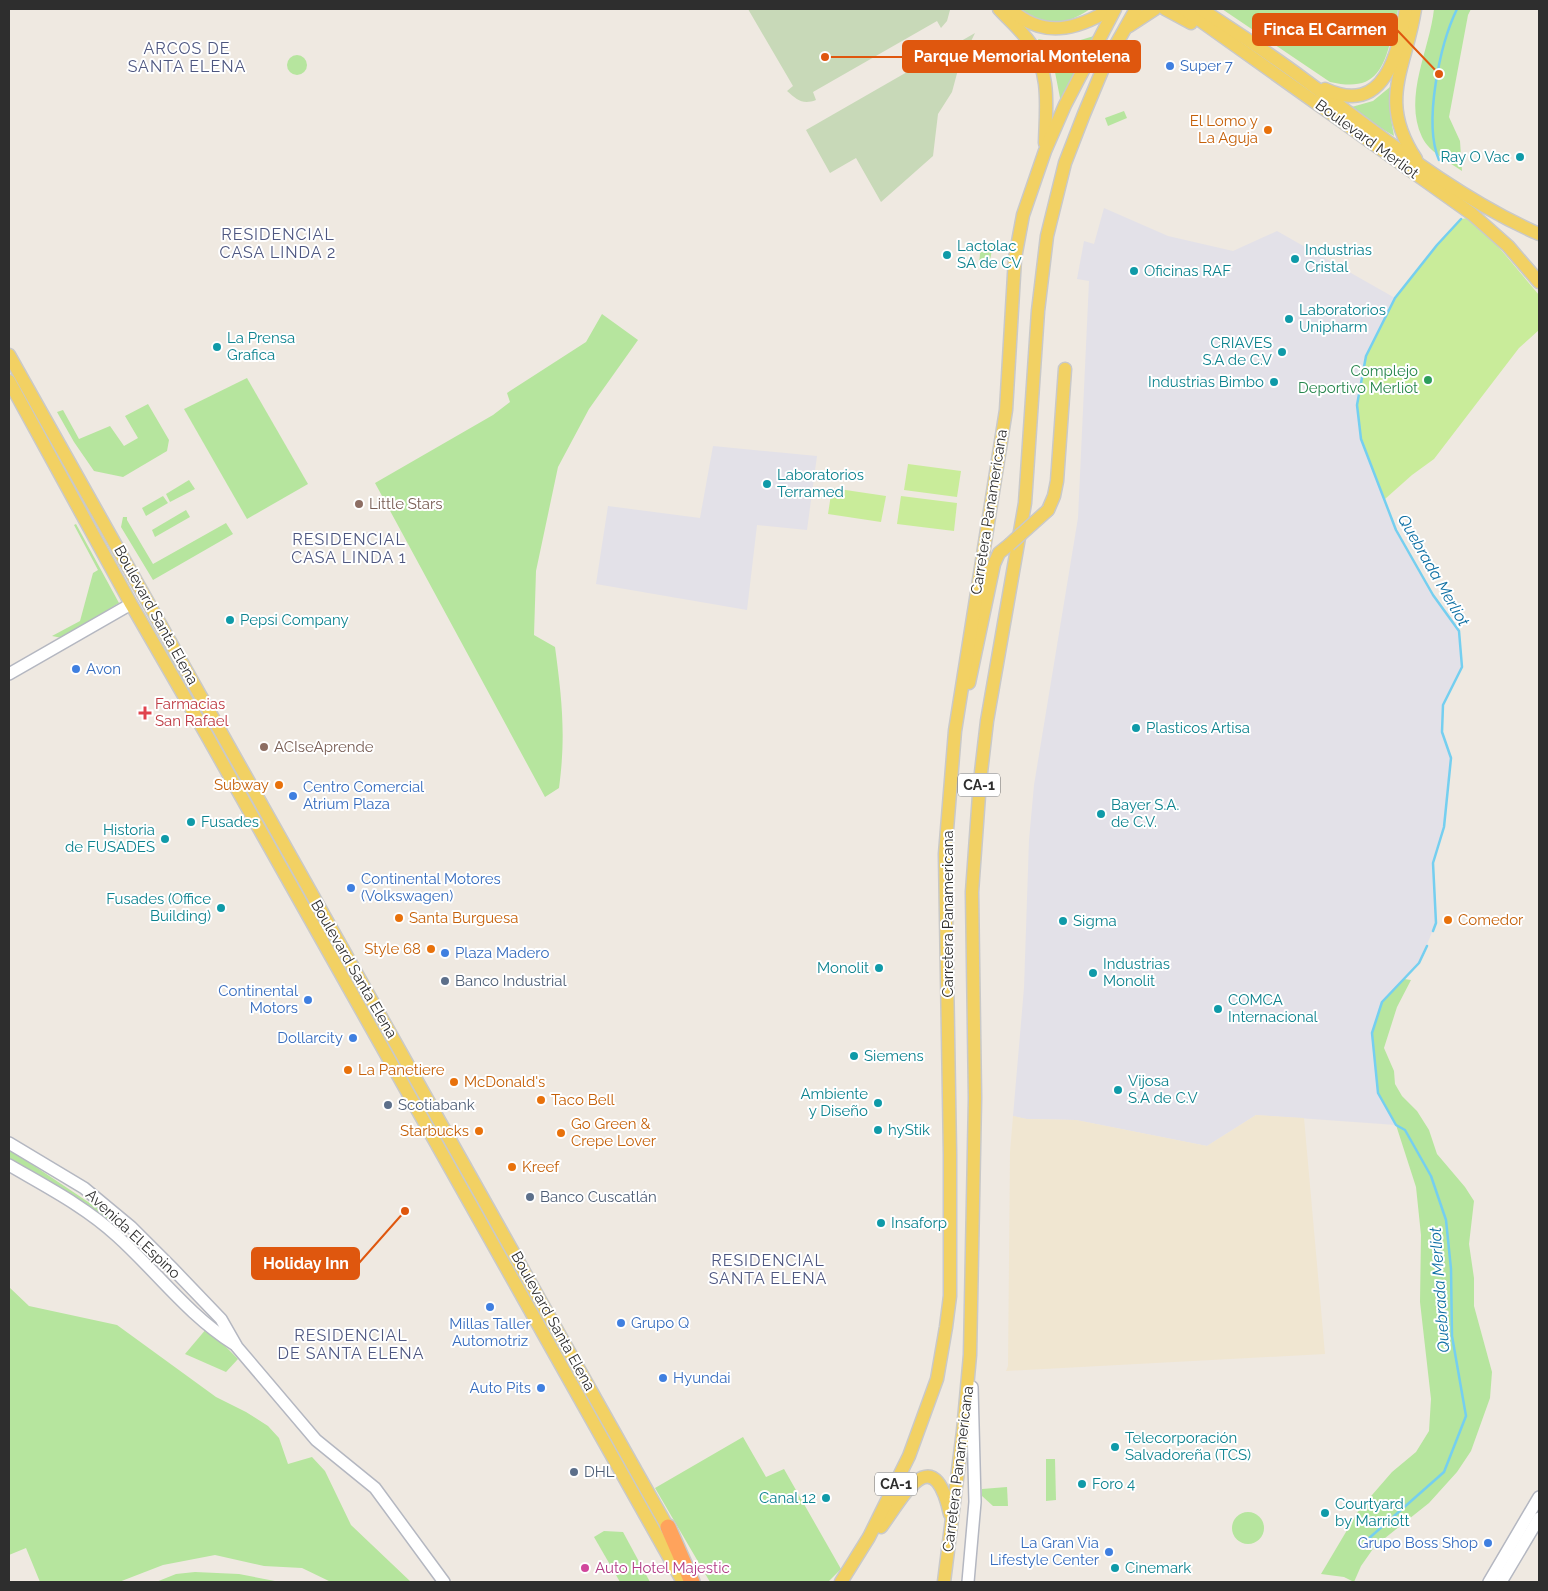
<svg xmlns="http://www.w3.org/2000/svg" width="1548" height="1591" font-family="Raleway,sans-serif">
<rect width="100%" height="100%" fill="#efe9e1"/>
<g fill="#e3e1e8">
<path d="M1104,208L1168,236L1233,251L1277,231L1395,298L1366,356L1361,439L1396,530L1433,595L1459,631L1462,667L1443,705L1442,732L1451,758L1444,827L1433,863L1436,923L1419,963L1382,1002L1378,1093L1396,1125L1256,1115L1207,1146L1076,1120L1026,1119L1013,1116L1024,988L1029,840L1034,785L1078,518L1089,281L1077,279L1084,241L1094,244Z"/>
<path d="M713,446L817,456L807,530L757,525L747,610L596,584L608,506L700,518Z"/>
</g>
<path fill="#f0e6d1" d="M1256,1115L1304,1118L1325,1354L1006,1371L1008,1366L1010,1152L1013,1116L1027,1119L1076,1120L1207,1146Z"/>
<g fill="#b6e59e">
<path d="M1017,9H1090C1063,27 1045,27 1017,9Z"/>
<path d="M1222,9H1398C1397,19 1394,29 1391,39C1382,76 1370,91 1330,82Z"/>
<path d="M1434,9H1471L1468,15L1449,117L1460,141L1462,171C1449,162 1429,152 1422,137C1403,96 1430,49 1434,9Z"/>
<path d="M1094,36L1061,103L1054,67L1038,39L1067,44Z"/>
<circle cx="297" cy="65" r="10"/>
<path d="M1390,87V113L1394,136L1348,108L1373,101Z"/>
<path d="M1124,111L1127,118L1108,126L1105,118Z"/>
<path d="M981,244L993,245L989,265L979,264Z"/>
<path d="M602,314L638,340L589,409L558,467L536,571L534,635L555,647C562,699 566,736 559,788L545,797L375,483L493,415L510,402L507,393L586,342Z"/>
<path d="M9,363L132,583L130,584L9,369Z"/>
<path d="M247,378L308,484L247,519L184,409Z"/>
<path d="M148,404L169,440L167,451L123,477L94,471L74,442L57,412L63,410L79,439L110,426L124,446L138,438L125,416Z"/>
<path d="M189,480L195,489L170,502L166,494Z"/>
<path d="M163,496L168,503L146,516L142,508Z"/>
<path d="M186,510L190,517L155,537L152,530Z"/>
<path d="M123,517H127V520L153,564L226,523L233,534L153,580L121,527Z"/>
<path d="M76,524L119,603L62,638L52,636L80,621L93,573L98,570L74,525Z"/>
<path d="M144,617L163,646L171,654L207,718L204,720Z"/>
<path d="M1404,979L1411,980L1397,1007L1384,1048L1394,1071L1395,1084L1402,1096L1417,1111L1429,1130L1437,1154L1465,1187L1474,1201L1469,1244L1474,1278V1306L1492,1372L1490,1398L1471,1451L1457,1472L1429,1503L1375,1546L1361,1566L1354,1582L1344,1577L1321,1574L1359,1510L1392,1472L1416,1452L1429,1431L1431,1399L1420,1302L1421,1235L1416,1187L1396,1125L1378,1093L1372,1033L1382,1002Z"/>
<path d="M9,1149L112,1218L109,1220L9,1160Z"/>
<path d="M9,1287L29,1306L117,1325L216,1397L246,1412L268,1426L279,1438L288,1464L312,1457L325,1471L351,1525L411,1582H331L302,1568L264,1566L215,1555L163,1565L119,1582H40L26,1548L9,1555Z"/>
<path d="M207,1328L238,1359L226,1372L185,1354Z"/>
<path d="M743,1437L766,1477L784,1469L841,1569L828,1582H710L655,1488Z"/>
<path d="M1046,1459H1055L1056,1500L1046,1501Z"/>
<path d="M1007,1487L1008,1506H993L982,1496V1489Z"/>
<circle cx="1248" cy="1528" r="16"/>
<path d="M604,1531L623,1532L650,1582H620L594,1537Z"/>
<path d="M195,1572L239,1574L280,1582H156L176,1574Z"/>
</g>
<g fill="#c8d9b8">
<path d="M748,9H949L950,10L947,21L941,28L937,21L813,92L816,100C803,105 797,100 787,91L793,86Z"/>
<path d="M975,33L959,66L952,92L938,114L933,156L881,202L856,158L830,173L806,130Z"/>
</g>
<g fill="#c9ec9a">
<path d="M1468,218L1486,232L1539,295V330L1519,348L1434,459L1412,475L1385,499L1361,439L1357,405L1366,356L1395,298L1437,245L1461,219Z"/>
<path d="M908,464L961,471L957,497L904,490Z"/>
<path d="M832,488L886,496L881,522L828,514Z"/>
<path d="M901,496L957,503L954,531L897,524Z"/>
</g>
<g fill="none" stroke-linecap="round" stroke-linejoin="round">
<g stroke="#75cff0" stroke-width="2.5">
<path d="M1439,160C1423,123 1440,44 1457,9"/>
<path d="M1433,931L1436,923L1433,863L1444,827L1451,758L1442,732L1443,705L1462,667L1459,631L1433,595L1396,530L1361,439L1357,405L1366,356L1395,298L1437,245L1461,219"/>
<path d="M1367,1540L1444,1472L1466,1416L1452,1336L1451,1269L1446,1220L1431,1176L1405,1130L1396,1125L1378,1093L1372,1033L1382,1002L1419,963L1427,946"/>
</g>
<defs>
<g id="secondary">
<path d="M9,674L131,604"/>
<path d="M9,1143L84,1188L131,1227L173,1269L221,1319L237,1347L316,1440L375,1488L444,1582"/>
<path d="M9,1165C45,1186 86,1207 117,1236C157,1272 188,1315 234,1344"/>
<path d="M968,1582L975,1502L972,1387"/>
<path d="M1489,1582L1539,1497"/>
<path d="M1501,1582L1539,1518"/>
</g>
<g id="primary">
<path d="M999,9C1009,20 1021,30 1030,43C1051,73 1046,108 1045,143"/>
<path d="M1010,9C1043,39 1076,30 1111,9"/>
<path d="M1165,9L1191,23"/>
<path d="M1184,9L1472,214L1508,246L1539,282"/>
<path d="M1201,9C1236,32 1272,55 1305,80C1380,135 1453,196 1539,234"/>
<path d="M1415,9C1406,69 1377,100 1416,159"/>
<path d="M1129,26L1155,9"/>
<path d="M1325,89C1385,117 1398,53 1406,9"/>
<path d="M9,355L672,1535"/>
<path d="M9,381L131,604L206,734L683,1582"/>
<path d="M1048,510L1054,496L1057,481L1065,369"/>
<path d="M969,683L994,564L999,553L1009,545"/>
<path d="M881,1527C904,1496 933,1438 950,1514"/>
<path d="M841,1582L869,1537L909,1456L937,1379L946,1327L950,1296V1154L945,854L955,731L1006,410L1015,258L1023,215L1045,151L1065,105L1115,9"/>
<path d="M944,1582L963,1431L970,1355L975,1098L972,892L980,781L987,721L1025,503L1038,311L1047,236L1065,163L1084,114L1104,66L1136,9"/>
</g>
<path id="highway" d="M668,1527L692,1582"/>
</defs>
<use href="#secondary" stroke="#b4b7c1" stroke-width="14"/>
<use href="#primary" stroke="#c9c9c9" stroke-width="15"/>
<use href="#highway" stroke="#c9c9c9" stroke-width="18"/>
<use href="#secondary" stroke="#fff" stroke-width="11"/>
<use href="#primary" stroke="#f2d163" stroke-width="12"/>
<use href="#highway" stroke="#ffa35c" stroke-width="15"/>
<defs>
<path id="primary-bridge" d="M1009,545L1048,510"/>
</defs>
<use href="#primary-bridge" stroke="#c9c9c9" stroke-width="15" stroke-linecap="butt"/>
<use href="#primary-bridge" stroke="#f2d163" stroke-width="12"/>
</g>
<g fill="#3f7fe0" stroke="#fff" stroke-width="2">
<circle cx="1170" cy="66" r="5"/>
<circle cx="76" cy="669" r="5"/>
<circle cx="293" cy="796" r="5"/>
<circle cx="351" cy="888" r="5"/>
<circle cx="445" cy="953" r="5"/>
<circle cx="308" cy="1000" r="5"/>
<circle cx="353" cy="1038" r="5"/>
<circle cx="490" cy="1307" r="5"/>
<circle cx="621" cy="1323" r="5"/>
<circle cx="663" cy="1378" r="5"/>
<circle cx="541" cy="1388" r="5"/>
<circle cx="1488" cy="1543" r="5"/>
<circle cx="1109" cy="1552" r="5"/>
</g>
<g fill="#e8710a" stroke="#fff" stroke-width="2">
<circle cx="1268" cy="130" r="5"/>
<circle cx="279" cy="785" r="5"/>
<circle cx="399" cy="918" r="5"/>
<circle cx="1448" cy="920" r="5"/>
<circle cx="431" cy="949" r="5"/>
<circle cx="348" cy="1070" r="5"/>
<circle cx="454" cy="1082" r="5"/>
<circle cx="541" cy="1100" r="5"/>
<circle cx="479" cy="1131" r="5"/>
<circle cx="561" cy="1133" r="5"/>
<circle cx="512" cy="1167" r="5"/>
</g>
<g fill="#0f9aa8" stroke="#fff" stroke-width="2">
<circle cx="1520" cy="157" r="5"/>
<circle cx="947" cy="255" r="5"/>
<circle cx="1295" cy="259" r="5"/>
<circle cx="1134" cy="271" r="5"/>
<circle cx="1289" cy="319" r="5"/>
<circle cx="217" cy="347" r="5"/>
<circle cx="1282" cy="352" r="5"/>
<circle cx="1274" cy="382" r="5"/>
<circle cx="767" cy="484" r="5"/>
<circle cx="230" cy="620" r="5"/>
<circle cx="1136" cy="728" r="5"/>
<circle cx="1101" cy="814" r="5"/>
<circle cx="191" cy="822" r="5"/>
<circle cx="165" cy="839" r="5"/>
<circle cx="221" cy="908" r="5"/>
<circle cx="1063" cy="921" r="5"/>
<circle cx="879" cy="968" r="5"/>
<circle cx="1093" cy="973" r="5"/>
<circle cx="1218" cy="1009" r="5"/>
<circle cx="854" cy="1056" r="5"/>
<circle cx="1118" cy="1090" r="5"/>
<circle cx="878" cy="1103" r="5"/>
<circle cx="878" cy="1130" r="5"/>
<circle cx="881" cy="1223" r="5"/>
<circle cx="1115" cy="1447" r="5"/>
<circle cx="1082" cy="1484" r="5"/>
<circle cx="826" cy="1498" r="5"/>
<circle cx="1325" cy="1513" r="5"/>
<circle cx="1115" cy="1568" r="5"/>
</g>
<circle fill="#2e9e5b" stroke="#fff" stroke-width="2" cx="1428" cy="380" r="5"/>
<g fill="#8d6e63" stroke="#fff" stroke-width="2">
<circle cx="359" cy="504" r="5"/>
<circle cx="264" cy="747" r="5"/>
</g>
<path fill="#e0444e" stroke="#fff" stroke-width="2" d="M142.5 705.5h5v5h5v5h-5v5h-5v-5h-5v-5h5z"/>
<g fill="#5c6f8a" stroke="#fff" stroke-width="2">
<circle cx="445" cy="981" r="5"/>
<circle cx="388" cy="1105" r="5"/>
<circle cx="530" cy="1197" r="5"/>
<circle cx="574" cy="1472" r="5"/>
</g>
<circle fill="#d1479c" stroke="#fff" stroke-width="2" cx="585" cy="1568" r="5"/>
<g text-anchor="middle" stroke-width="4" stroke-linejoin="round" paint-order="stroke">
<g fill="#fff" stroke="#6d6d6d" stroke-width="1">
<rect x="958" y="773.5" width="42" height="23" rx="4"/>
<rect x="875" y="1472.5" width="42" height="23" rx="4"/>
</g>
<g font-size="14" font-weight="bold" fill="#2e2e2e">
<text x="979" y="790">CA-1</text>
<text x="896" y="1489">CA-1</text>
</g>
<g font-size="15" fill="#366cbe" stroke="#fff" text-anchor="start">
<text x="1180" y="71">Super 7</text>
<text x="86" y="674">Avon</text>
<text x="303" y="792">Centro Comercial<tspan x="303" dy="17">Atrium Plaza</tspan></text>
<text x="361" y="884">Continental Motores<tspan x="361" dy="17">(Volkswagen)</tspan></text>
<text x="455" y="958">Plaza Madero</text>
<text x="298" y="996" text-anchor="end">Continental<tspan x="298" dy="17">Motors</tspan></text>
<text x="343" y="1043" text-anchor="end">Dollarcity</text>
<text x="631" y="1328">Grupo Q</text>
<text x="490" y="1329" text-anchor="middle">Millas Taller<tspan x="490" dy="17">Automotriz</tspan></text>
<text x="673" y="1383">Hyundai</text>
<text x="531" y="1393" text-anchor="end">Auto Pits</text>
<text x="1099" y="1548" text-anchor="end">La Gran Via<tspan x="1099" dy="17">Lifestyle Center</tspan></text>
<text x="1478" y="1548" text-anchor="end">Grupo Boss Shop</text>
</g>
<g font-size="15" fill="#c56008" stroke="#fff" text-anchor="start">
<text x="1258" y="126" text-anchor="end">El Lomo y<tspan x="1258" dy="17">La Aguja</tspan></text>
<text x="269" y="790" text-anchor="end">Subway</text>
<text x="409" y="923">Santa Burguesa</text>
<text x="1458" y="925">Comedor</text>
<text x="421" y="954" text-anchor="end">Style 68</text>
<text x="358" y="1075">La Panetiere</text>
<text x="464" y="1087">McDonald's</text>
<text x="551" y="1105">Taco Bell</text>
<text x="571" y="1129">Go Green &amp;<tspan x="571" dy="17">Crepe Lover</tspan></text>
<text x="469" y="1136" text-anchor="end">Starbucks</text>
<text x="522" y="1172">Kreef</text>
</g>
<g font-size="15" fill="#2e2e2e" stroke="#fff">
<text transform="translate(1367 139) rotate(36)" y="5">Boulevard Merliot</text>
<text transform="translate(989 512) rotate(-81)" y="5">Carretera Panamericana</text>
<text transform="translate(156 615) rotate(61)" y="5">Boulevard Santa Elena</text>
<text transform="translate(948 914) rotate(-90)" y="5">Carretera Panamericana</text>
<text transform="translate(354 969) rotate(60)" y="5">Boulevard Santa Elena</text>
<text transform="translate(133 1234) rotate(43)" y="5">Avenida El Espino</text>
<text transform="translate(553 1321) rotate(61)" y="5">Boulevard Santa Elena</text>
<text transform="translate(958 1469) rotate(-83)" y="5">Carretera Panamericana</text>
</g>
<g font-size="15" fill="#0d838f" stroke="#fff" text-anchor="start">
<text x="1510" y="162" text-anchor="end">Ray O Vac</text>
<text x="957" y="251">Lactolac<tspan x="957" dy="17">SA de CV</tspan></text>
<text x="1305" y="255">Industrias<tspan x="1305" dy="17">Cristal</tspan></text>
<text x="1144" y="276">Oficinas RAF</text>
<text x="1299" y="315">Laboratorios<tspan x="1299" dy="17">Unipharm</tspan></text>
<text x="227" y="343">La Prensa<tspan x="227" dy="17">Grafica</tspan></text>
<text x="1272" y="348" text-anchor="end">CRIAVES<tspan x="1272" dy="17">S.A de C.V</tspan></text>
<text x="1264" y="387" text-anchor="end">Industrias Bimbo</text>
<text x="777" y="480">Laboratorios<tspan x="777" dy="17">Terramed</tspan></text>
<text x="240" y="625">Pepsi Company</text>
<text x="1146" y="733">Plasticos Artisa</text>
<text x="1111" y="810">Bayer S.A.<tspan x="1111" dy="17">de C.V.</tspan></text>
<text x="201" y="827">Fusades</text>
<text x="155" y="835" text-anchor="end">Historia<tspan x="155" dy="17">de FUSADES</tspan></text>
<text x="211" y="904" text-anchor="end">Fusades (Office<tspan x="211" dy="17">Building)</tspan></text>
<text x="1073" y="926">Sigma</text>
<text x="1103" y="969">Industrias<tspan x="1103" dy="17">Monolit</tspan></text>
<text x="869" y="973" text-anchor="end">Monolit</text>
<text x="1228" y="1005">COMCA<tspan x="1228" dy="17">Internacional</tspan></text>
<text x="864" y="1061">Siemens</text>
<text x="1128" y="1086">Vijosa<tspan x="1128" dy="17">S.A de C.V</tspan></text>
<text x="868" y="1099" text-anchor="end">Ambiente<tspan x="868" dy="17">y Diseño</tspan></text>
<text x="888" y="1135">hyStik</text>
<text x="891" y="1228">Insaforp</text>
<text x="1125" y="1443">Telecorporación<tspan x="1125" dy="17">Salvadoreña (TCS)</tspan></text>
<text x="1092" y="1489">Foro 4</text>
<text x="816" y="1503" text-anchor="end">Canal 12</text>
<text x="1335" y="1509">Courtyard<tspan x="1335" dy="17">by Marriott</tspan></text>
<text x="1125" y="1573">Cinemark</text>
</g>
<g font-size="15" fill="#27864d" stroke="#fff" text-anchor="end">
<text x="1418" y="376">Complejo<tspan x="1418" dy="17">Deportivo Merliot</tspan></text>
</g>
<g font-size="15" fill="#785e54" stroke="#fff" text-anchor="start">
<text x="369" y="509">Little Stars</text>
<text x="274" y="752">ACIseAprende</text>
</g>
<g font-size="15" fill="#be3a42" stroke="#fff" text-anchor="start">
<text x="155" y="709">Farmacias<tspan x="155" dy="17">San Rafael</tspan></text>
</g>
<g font-size="15" fill="#4e5e75" stroke="#fff" text-anchor="start">
<text x="455" y="986">Banco Industrial</text>
<text x="398" y="1110">Scotiabank</text>
<text x="540" y="1202">Banco Cuscatlán</text>
<text x="584" y="1477">DHL</text>
</g>
<g font-size="15" fill="#b23c85" stroke="#fff" text-anchor="start">
<text x="595" y="1573">Auto Hotel Majestic</text>
</g>
<g font-size="16" letter-spacing="1" fill="#4d5680" stroke="#fff">
<text x="187" y="54">ARCOS DE<tspan x="187" dy="18">SANTA ELENA</tspan></text>
<text x="278" y="240">RESIDENCIAL<tspan x="278" dy="18">CASA LINDA 2</tspan></text>
<text x="349" y="545">RESIDENCIAL<tspan x="349" dy="18">CASA LINDA 1</tspan></text>
<text x="768" y="1266">RESIDENCIAL<tspan x="768" dy="18">SANTA ELENA</tspan></text>
<text x="351" y="1341">RESIDENCIAL<tspan x="351" dy="18">DE SANTA ELENA</tspan></text>
</g>
<g font-size="16" font-style="italic" fill="#0d6fa3" stroke="#fff">
<text transform="translate(1434 570) rotate(60)" y="6">Quebrada Merliot</text>
<text transform="translate(1439 1290) rotate(-94)" y="6">Quebrada Merliot</text>
</g>
</g>
<path fill="none" stroke="#df570e" stroke-width="2" d="M1439 74L1397 30M825 57L903 57M405 1211L359 1263"/>
<g fill="#df570e" stroke="#fff" stroke-width="2">
<circle cx="1439" cy="74" r="5"/>
<circle cx="825" cy="57" r="5"/>
<circle cx="405" cy="1211" r="5"/>
</g>
<g fill="#df570e" stroke="#df570e" stroke-width="2">
<rect x="1253" y="14" width="144" height="31" rx="5"/>
<rect x="903" y="41" width="237" height="31" rx="5"/>
<rect x="252" y="1248" width="107" height="31" rx="5"/>
</g>
<g font-size="16" text-anchor="middle" font-weight="bold" fill="#fff">
<text x="1325" y="35">Finca El Carmen</text>
<text x="1022" y="62">Parque Memorial Montelena</text>
<text x="306" y="1269">Holiday Inn</text>
</g>
<rect width="1548" height="1591" fill="none" stroke="#2e2e2e" stroke-width="20"/>
</svg>
